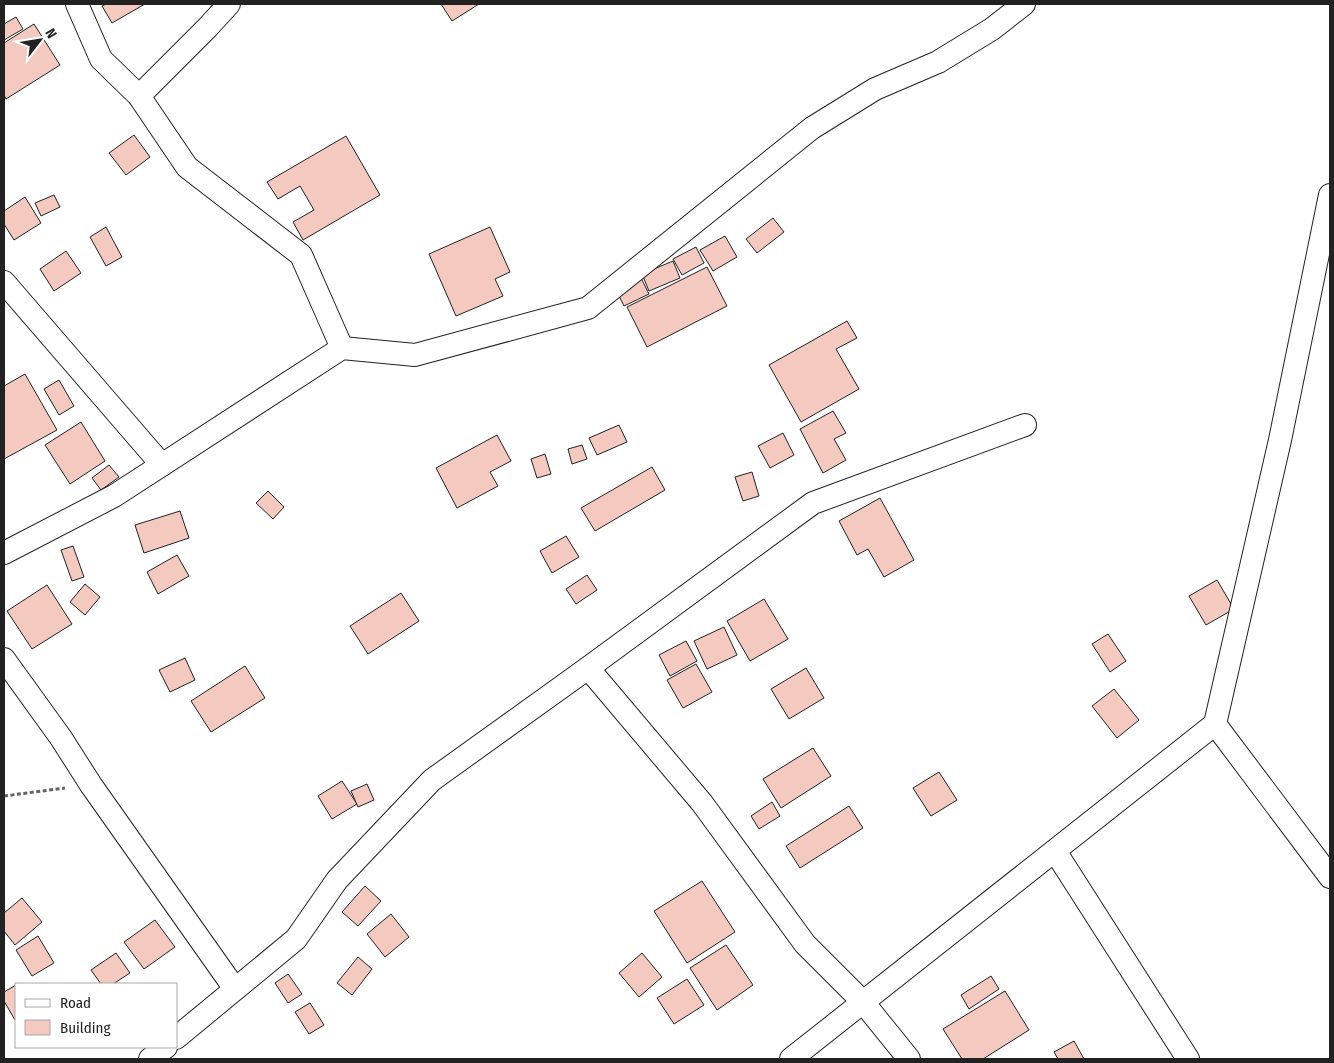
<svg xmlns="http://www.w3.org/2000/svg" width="1334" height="1063" font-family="'Fira Sans Condensed',sans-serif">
<rect width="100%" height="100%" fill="#fff"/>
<g fill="#f3c9c0" stroke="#222">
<path d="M106,4H145L112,23L102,6Z"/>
<path d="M441,4H479L452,21Z"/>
<path d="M16,17L23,29L4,40V24Z"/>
<path d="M34,24L60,65L6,99L4,95V43Z"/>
<path d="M134,135L150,157L126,175L109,153Z"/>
<path d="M346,136L380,195L303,240L293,222L314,210L300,186L278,199L267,182Z"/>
<path d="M54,195L60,207L41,216L35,203Z"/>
<path d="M25,197L41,223L14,240L4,224V211Z"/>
<path d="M773,218L784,232L757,253L746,239Z"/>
<path d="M106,227L122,257L106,266L90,237Z"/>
<path d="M490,227L510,272L495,279L503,296L456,316L429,254Z"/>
<path d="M725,236L737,257L713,271L700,250Z"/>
<path d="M696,247L704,263L682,275L673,259Z"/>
<path d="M66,251L81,273L54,291L40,269Z"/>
<path d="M673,261L680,278L649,291L642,274Z"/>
<path d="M707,267L727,306L647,347L627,307Z"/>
<path d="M640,276L649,294L624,306L615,288Z"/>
<path d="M847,321L857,338L836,349L859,389L801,422L769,365Z"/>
<path d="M25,374L57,430L4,459V386Z"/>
<path d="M59,380L74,406L59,415L44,389Z"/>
<path d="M833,411L846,433L834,439L846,460L823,473L800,429Z"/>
<path d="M81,422L105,461L70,484L45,445Z"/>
<path d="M619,425L627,442L597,455L589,438Z"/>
<path d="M783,433L794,455L770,468L758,446Z"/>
<path d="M497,435L511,461L490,472L498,486L457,508L436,468Z"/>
<path d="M582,445L587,459L572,464L568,449Z"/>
<path d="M545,454L551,474L537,478L531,459Z"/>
<path d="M109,465L119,477L101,490L92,478Z"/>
<path d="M652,467L665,490L595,531L581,508Z"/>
<path d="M752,472L759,496L743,501L735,477Z"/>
<path d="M268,491L284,507L273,519L256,503Z"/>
<path d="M880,498L914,560L884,577L868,549L857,555L839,521Z"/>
<path d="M180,511L189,538L144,553L135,525Z"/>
<path d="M566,536L579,557L552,573L540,551Z"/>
<path d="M73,546L84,577L72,581L61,550Z"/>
<path d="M177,555L189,576L158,594L147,572Z"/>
<path d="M587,575L597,590L576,604L566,589Z"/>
<path d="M1217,580L1234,609L1206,625L1189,596Z"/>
<path d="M85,584L100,597L85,615L70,602Z"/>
<path d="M47,585L72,624L32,649L7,611Z"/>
<path d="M401,593L419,621L368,654L350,626Z"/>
<path d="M764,599L788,639L750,661L727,621Z"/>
<path d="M724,627L737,655L707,669L694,641Z"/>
<path d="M1108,634L1126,661L1110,672L1092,644Z"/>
<path d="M686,641L697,661L670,676L659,655Z"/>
<path d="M185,658L195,680L170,692L159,670Z"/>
<path d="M696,664L712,692L683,708L667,680Z"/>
<path d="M245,666L265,698L211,732L191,701Z"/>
<path d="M806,668L824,698L789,719L771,689Z"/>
<path d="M1114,689L1139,720L1117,738L1092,706Z"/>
<path d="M813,748L831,776L781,808L763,779Z"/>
<path d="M939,772L957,800L931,816L913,788Z"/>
<path d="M342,781L357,804L332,819L318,796Z"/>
<path d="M367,784L374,800L358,807L351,791Z"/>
<path d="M772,802L780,816L759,829L751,816Z"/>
<path d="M849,806L863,828L800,868L786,846Z"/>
<path d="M702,881L735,932L687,963L654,911Z"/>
<path d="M365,886L381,901L358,926L342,912Z"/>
<path d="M22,898L42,922L15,945L4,931V913Z"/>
<path d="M391,914L409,937L385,957L367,934Z"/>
<path d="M155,920L175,947L144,969L124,942Z"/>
<path d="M38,936L54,963L32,976L16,950Z"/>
<path d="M726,945L753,985L717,1010L690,968Z"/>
<path d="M116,953L130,973L113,984H101L91,970Z"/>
<path d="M642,953L662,977L639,997L619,973Z"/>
<path d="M358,957L372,969L352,995L337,983Z"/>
<path d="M288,974L302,994L288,1003L275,983Z"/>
<path d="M991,976L999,989L969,1009L961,995Z"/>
<path d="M687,979L704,1005L674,1024L657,998Z"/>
<path d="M16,985V1020H15L4,1001V992Z"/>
<path d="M1005,991L1029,1030L983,1059H962L943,1029Z"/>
<path d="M310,1003L324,1025L309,1034L295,1012Z"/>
<path d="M1074,1041L1084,1059H1058L1054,1052Z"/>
</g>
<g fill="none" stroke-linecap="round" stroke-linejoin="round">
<defs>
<g id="street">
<path d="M77,4L101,59L139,96L187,167L301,255L342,348"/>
<path d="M139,96L208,27L229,4"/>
<path d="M4,282L162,465"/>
<path d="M4,553L114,496L342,348L415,355L588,308L812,128L875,89L938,62L992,29L1024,4"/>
<path d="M4,659L61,738L91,785L235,989"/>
<path d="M588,668L702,803L805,944L863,1002L909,1059"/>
<path d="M1215,724L1330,877"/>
<path d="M1055,851L1188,1059"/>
<path d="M176,1038L296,939L337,880L432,780L588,668L813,503L1025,425"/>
<path d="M150,1059L166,1047"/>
<path d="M791,1059L1215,724L1280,440L1330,195"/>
</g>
</defs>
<use href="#street" stroke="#222" stroke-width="24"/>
<path stroke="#646464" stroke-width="3" stroke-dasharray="4 2.5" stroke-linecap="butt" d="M4,796L65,788"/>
<use href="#street" stroke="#fff" stroke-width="22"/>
</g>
<rect width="1334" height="1063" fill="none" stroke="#222222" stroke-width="10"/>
<rect x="15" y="983" width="162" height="65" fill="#ffffff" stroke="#a7a7a7"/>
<rect x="25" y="999" width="25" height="8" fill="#ffffff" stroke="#a7a7a7"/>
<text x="60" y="1008" font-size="15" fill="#222222">Road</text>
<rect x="25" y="1020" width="25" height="15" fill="#f3c9c0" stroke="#a7a7a7"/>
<text x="60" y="1033" font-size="15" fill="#222222">Building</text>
<g transform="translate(40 40) rotate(59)" stroke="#ffffff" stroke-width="4" paint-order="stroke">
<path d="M0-4L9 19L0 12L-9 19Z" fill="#222222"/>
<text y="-8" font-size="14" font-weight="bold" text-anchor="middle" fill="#222222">N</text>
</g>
</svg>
